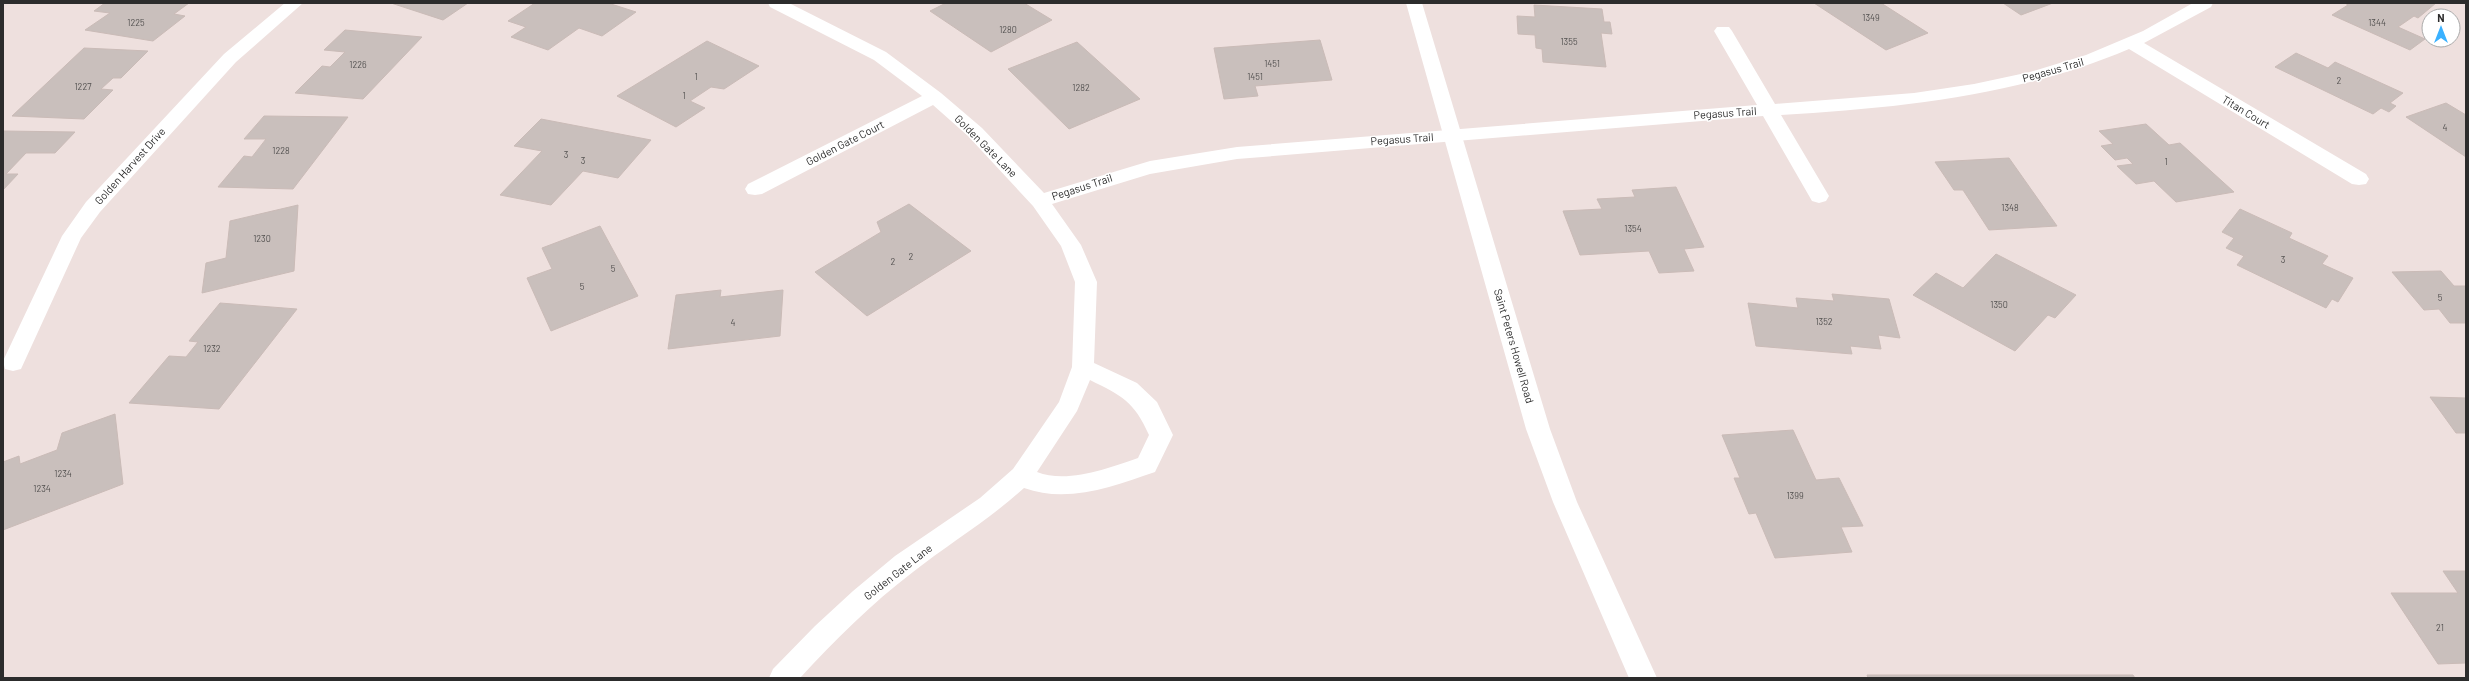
<svg xmlns="http://www.w3.org/2000/svg" width="2469" height="681" font-family="Barlow,sans-serif">
<rect width="100%" height="100%" fill="#eee0de"/>
<g fill="#c9bfbc" stroke="#cabbb7">
<path d="M105,3H189L174,14L185,16L153,41L85,30L110,13L94,11Z"/>
<path d="M391,3H468L443,20Z"/>
<path d="M535,3H608L636,12L602,36L579,28L548,50L511,37L526,27L508,21Z"/>
<path d="M946,3H1024L1052,20L991,52L930,11Z"/>
<path d="M1814,3H1881L1928,33L1886,50Z"/>
<path d="M2003,3H2053L2021,15Z"/>
<path d="M2345,3H2436L2418,18L2414,16L2398,27L2425,39L2410,50L2332,15L2348,5Z"/>
<path d="M1534,5L1602,9L1604,22H1610L1612,34L1601,33L1606,67L1543,62L1542,49L1536,48L1535,35L1518,34L1517,16L1535,17Z"/>
<path d="M345,30L422,37L363,99L295,93L322,66L330,67L345,52L324,50Z"/>
<path d="M1320,40L1332,80L1255,86L1258,96L1224,99L1214,48Z"/>
<path d="M707,41L759,66L724,89L711,87L690,101L705,108L676,127L617,96Z"/>
<path d="M1077,42L1140,99L1069,129L1008,69Z"/>
<path d="M84,48L148,51L121,78H113L101,89L113,90L84,119L12,116Z"/>
<path d="M2296,53L2328,68L2335,62L2403,93L2390,103L2396,106L2389,112L2381,108L2373,114L2275,67Z"/>
<path d="M2446,103L2466,115V157L2406,117Z"/>
<path d="M264,116L348,117L293,189L218,187L244,156L252,157L266,139H244Z"/>
<path d="M541,119L651,140L618,178L583,171L551,205L500,195L542,151L514,146Z"/>
<path d="M2146,124L2169,145L2180,143L2234,192L2176,202L2154,181L2136,184L2117,166L2133,164L2127,158L2115,160L2101,146L2113,144L2099,131Z"/>
<path d="M3,131L75,132L55,153H26L6,174H18L3,190Z"/>
<path d="M2009,158L2057,226L1989,230L1963,190H1954L1935,162Z"/>
<path d="M1676,187L1704,247L1684,249L1694,271L1659,273L1649,251L1580,255L1563,211L1602,209L1597,199L1635,197L1632,190Z"/>
<path d="M909,204L971,251L867,316L815,272L881,232L877,222Z"/>
<path d="M298,205L294,271L202,293L206,263L226,258L230,221Z"/>
<path d="M2240,209L2292,233L2289,238L2328,256L2322,264L2353,278L2338,302L2332,299L2326,308L2237,265L2244,256L2226,248L2234,238L2222,232Z"/>
<path d="M600,226L638,296L551,331L527,278L552,269L542,248Z"/>
<path d="M1996,254L2076,295L2055,318L2048,315L2015,351L1913,295L1936,273L1963,288Z"/>
<path d="M2441,271L2454,286H2466V323H2450L2439,309L2424,310L2392,272Z"/>
<path d="M721,290L720,297L783,290L780,336L668,349L676,295Z"/>
<path d="M1832,294L1889,299L1900,338L1878,335L1881,349L1850,346L1852,354L1756,346L1748,303L1798,308L1796,298L1834,301Z"/>
<path d="M220,303L297,309L219,409L129,403L169,356L186,357L198,342L189,341Z"/>
<path d="M2430,397L2466,398V433H2456Z"/>
<path d="M115,414L123,484L3,530V462L19,456L20,464L57,450L62,433Z"/>
<path d="M1793,430L1816,480L1839,478L1863,526L1841,527L1852,552L1775,558L1756,513L1749,514L1734,478H1740L1722,435Z"/>
<path d="M2443,571H2466V663L2438,664L2391,593H2458Z"/>
<path d="M1867,675H2133L2135,678H1868Z"/>
</g>
<g fill="none" stroke-linecap="round" stroke-linejoin="round">
<g fill="#fff" fill-rule="evenodd">
<path d="M285,3H303L236,62L100,212L81,238L21,369L13,371L5,369L3,361L62,236L86,202L224,54Z"/>
<path d="M768,3H789L886,52L941,93L982,128L1044,193L1150,161L1237,147L1757,105L1714,31L1717,27H1729L1732,31L1775,104L1914,93L1974,84L2030,72L2086,55L2143,31L2193,3H2213L2211,7L2144,43L2366,174L2369,179L2366,184L2359,185L2352,184L2129,49C2019,96 1900,108 1781,115L1829,196L1826,201L1819,203L1812,201L1763,116L1237,159L1150,174L1052,204L1081,245L1097,282L1094,363L1137,383L1157,402L1173,435L1155,472C1114,486 1068,504 1024,488C990,519 950,543 913,572C872,603 835,640 800,678H769L773,669L815,626L853,591L895,556L980,498L1013,469L1059,402L1072,367L1075,282L1061,246L1033,206L968,136L933,105L762,194L755,195L748,194L745,189L748,184L922,96L874,60L770,7ZM1090,380C1122,396 1134,401 1149,435L1138,458C1109,468 1067,484 1037,472L1077,411Z"/>
</g>
<path fill="#fff" fill-rule="evenodd" d="M1406,3H1422L1550,429L1577,502L1657,678H1629L1553,502L1526,429Z"/>
</g>
<g text-anchor="middle" stroke-width="3" stroke-linejoin="round" paint-order="stroke">
<g font-size="9" fill="#535150">
<text x="1871" y="21">1349</text>
<text x="136" y="26">1225</text>
<text x="2377" y="26">1344</text>
<text x="1008" y="33">1280</text>
<text x="1569" y="45">1355</text>
<text x="1272" y="67">1451</text>
<text x="358" y="68">1226</text>
<text x="696" y="80">1</text>
<text x="1255" y="80">1451</text>
<text x="2339" y="84">2</text>
<text x="83" y="90">1227</text>
<text x="1081" y="91">1282</text>
<text x="684" y="99">1</text>
<text x="2445" y="131">4</text>
<text x="281" y="154">1228</text>
<text x="566" y="158">3</text>
<text x="583" y="164">3</text>
<text x="2166" y="165">1</text>
<text x="2010" y="211">1348</text>
<text x="1633" y="232">1354</text>
<text x="262" y="242">1230</text>
<text x="911" y="260">2</text>
<text x="2283" y="263">3</text>
<text x="893" y="265">2</text>
<text x="613" y="272">5</text>
<text x="582" y="290">5</text>
<text x="2440" y="301">5</text>
<text x="1999" y="308">1350</text>
<text x="1824" y="325">1352</text>
<text x="733" y="326">4</text>
<text x="212" y="352">1232</text>
<text x="63" y="477">1234</text>
<text x="42" y="492">1234</text>
<text x="1795" y="499">1399</text>
<text x="2440" y="631">21</text>
</g>
<g font-size="11" fill="#2c2c2c" stroke="#fff">
<text transform="translate(2053 70) rotate(-16)" y="4">Pegasus Trail</text>
<text transform="translate(2246 112) rotate(31)" y="4">Titan Court</text>
<text transform="translate(1725 113) rotate(-4)" y="4">Pegasus Trail</text>
<text transform="translate(1402 139) rotate(-4)" y="4">Pegasus Trail</text>
<text transform="translate(845 143) rotate(-27)" y="4">Golden Gate Court</text>
<text transform="translate(986 146) rotate(45)" y="4">Golden Gate Lane</text>
<text transform="translate(130 166) rotate(-48)" y="4">Golden Harvest Drive</text>
<text transform="translate(1082 187) rotate(-18)" y="4">Pegasus Trail</text>
<text transform="translate(1514 346) rotate(74)" y="4">Saint Peters Howell Road</text>
<text transform="translate(898 572) rotate(-38)" y="4">Golden Gate Lane</text>
</g>
</g>
<rect width="2469" height="681" fill="none" stroke="#2c2c2c" stroke-width="8"/>
<g transform="translate(2441 28)"><circle r="19" fill="#ffffff" stroke="#ababab"/>
<path d="M0-3L7 15L0 10L-7 15Z" fill="#3ab1ff"/>
<text y="-6" font-size="11" font-weight="bold" text-anchor="middle" fill="#2c2c2c">N</text>
</g>
</svg>
